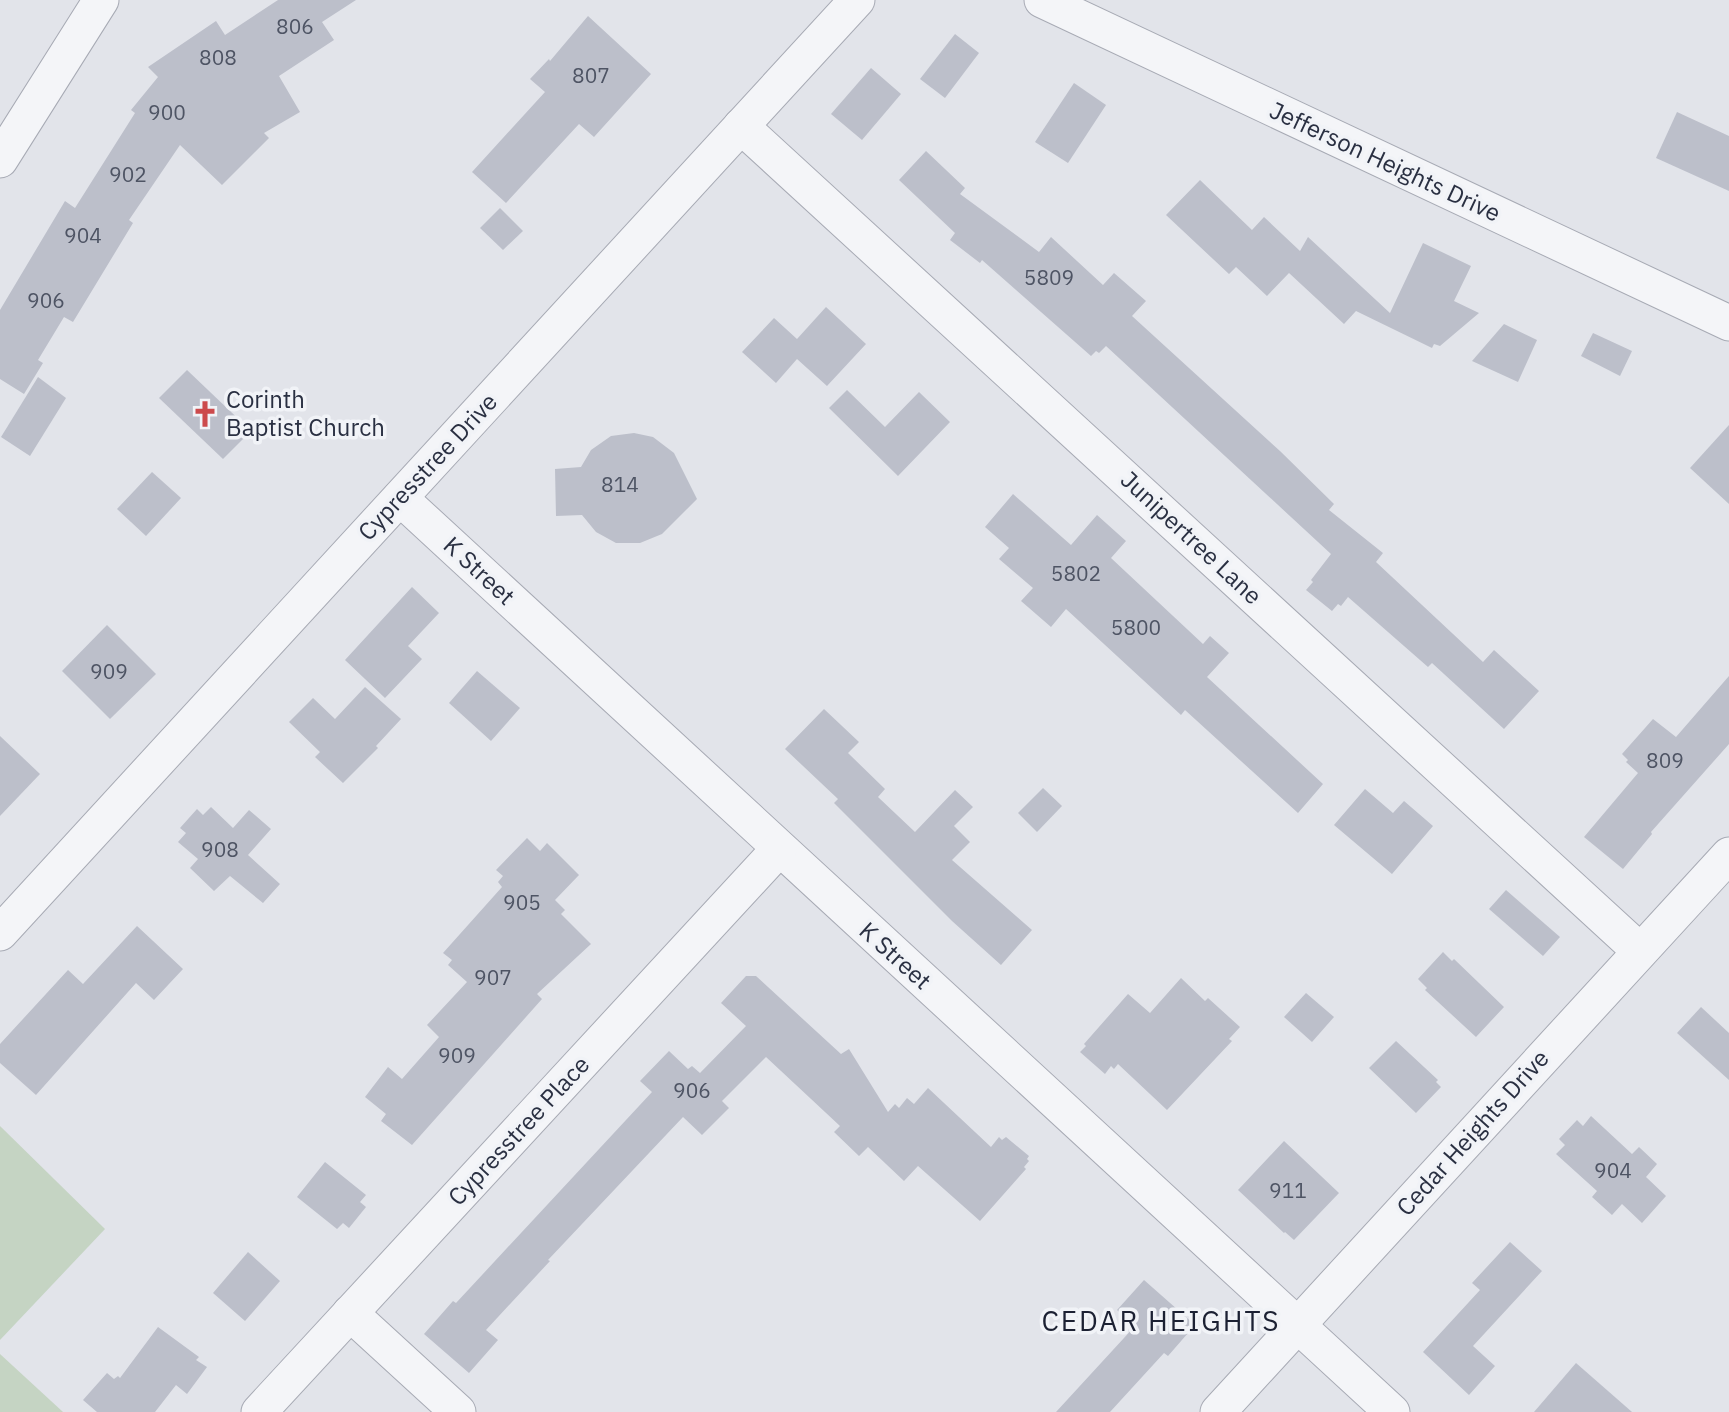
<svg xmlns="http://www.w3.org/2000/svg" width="1729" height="1412" font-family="'IBM Plex Sans',sans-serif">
<rect width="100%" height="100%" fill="#e2e4ea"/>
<g fill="#c5d4c3">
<path d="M0,1126L105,1229L0,1340Z"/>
<path d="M0,1354L63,1412H0Z"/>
</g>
<g fill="#bcbfca">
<path d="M278,0H356L322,22L334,40L279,76L300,112L264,133L269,138L222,185L180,145L129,220L133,223L73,322L64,317L38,360L43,363L24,394L0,379V310L65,201L75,208L135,113L131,110L158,77L148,67L216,21L225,35Z"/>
<path d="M588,16L651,74L594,137L579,124L506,203L472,172L545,92L530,79L549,59L550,61Z"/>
<path d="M955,34L979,53L945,98L920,79Z"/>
<path d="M871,68L901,94L862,140L831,114Z"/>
<path d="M1074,83L1106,105L1068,163L1035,142Z"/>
<path d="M1677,112L1729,136V191L1656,158Z"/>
<path d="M926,151L965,188L960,194L1039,252L1051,237L1103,285L1114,273L1146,301L1132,316L1280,451L1334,504L1329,510L1383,553L1376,562L1483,662L1494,650L1539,691L1504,729L1432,663L1428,667L1348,597L1341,606L1338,604L1332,611L1306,590L1313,582L1311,580L1331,554L1106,346L1099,353L1096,351L1091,356L982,260L980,263L950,240L955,233L899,180Z"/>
<path d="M1200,180L1252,230L1264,217L1300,251L1308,237L1390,313L1423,243L1471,266L1454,301L1479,313L1440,346L1434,344L1432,348L1356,311L1344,324L1289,273L1267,296L1236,267L1229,274L1166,215Z"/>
<path d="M500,208L523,231L503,250L480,228Z"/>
<path d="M826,307L866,344L827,386L797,359L776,383L742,352L774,318L797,339Z"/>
<path d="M1504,324L1537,340L1518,382L1472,361Z"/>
<path d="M1593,333L1632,351L1620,376L1581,356Z"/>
<path d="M187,370L251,431L223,459L159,398Z"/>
<path d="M38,377L66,398L30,456L1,437Z"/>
<path d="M847,390L885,427L919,392L950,422L898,476L829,408Z"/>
<path d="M1729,425V504L1690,468Z"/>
<path d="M634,433L653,437L674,453L697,499L662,534L640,543H616L596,532L582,515L556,516L555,469L581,467L591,450L611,436Z"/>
<path d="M152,472L181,498L146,536L117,509Z"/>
<path d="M1013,494L1071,545L1097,515L1126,541L1111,558L1203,644L1210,636L1229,653L1207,677L1323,784L1298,813L1185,710L1181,715L1066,609L1051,627L1021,601L1033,588L999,559L1009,548L985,527Z"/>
<path d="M412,587L439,613L408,646L422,659L385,698L345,660Z"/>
<path d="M107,625L156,674L110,719L62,671Z"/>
<path d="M477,671L520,708L491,741L449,703Z"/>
<path d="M1729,676V744L1651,832L1652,834L1623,869L1584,837L1638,773L1626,762L1628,760L1622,754L1653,719L1676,737Z"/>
<path d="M365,687L401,719L376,746L378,748L343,783L315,757L320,752L289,722L313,698L335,719Z"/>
<path d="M824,709L859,742L848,753L885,789L878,797L915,832L955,790L973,807L954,826L970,842L952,860L1032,930L1001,965L952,921L834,803L838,799L785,749Z"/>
<path d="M0,736L40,774L0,816Z"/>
<path d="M1043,788L1062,806L1037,832L1018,813Z"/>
<path d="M1365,789L1393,813L1404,801L1433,826L1392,874L1334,825Z"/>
<path d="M211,807L233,828L249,810L271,829L248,855L280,884L263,903L230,876L214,891L190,868L198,859L178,842L186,833L180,828L197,809L203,815Z"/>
<path d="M527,838L540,851L547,843L579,875L555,900L565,910L561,914L591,944L537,994L542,999L412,1145L381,1121L386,1114L365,1097L388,1067L402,1079L439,1037L427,1025L467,982L448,965L452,960L443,953L502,887L498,882L503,876L496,870Z"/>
<path d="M1506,890L1560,937L1543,956L1489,909Z"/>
<path d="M137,926L183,969L154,1000L136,983L36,1095L0,1063V1044L68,970L83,984Z"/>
<path d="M1443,952L1452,961L1454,959L1504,1007L1476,1037L1425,990L1427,988L1418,979Z"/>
<path d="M746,976H756L841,1054L849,1049L888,1112L895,1104L899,1108L907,1098L914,1104L928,1088L991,1147L999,1137L1002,1140L1006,1137L1029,1156L1027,1159L1029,1161L1024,1167L1026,1169L980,1221L918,1166L904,1181L868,1147L859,1156L834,1132L840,1126L766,1057L722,1101L729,1108L702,1135L683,1117L548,1260L550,1261L486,1330L498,1340L469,1373L424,1334L453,1301L456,1303L652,1092L640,1081L669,1051L688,1069L692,1066L700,1073L746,1026L721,1003Z"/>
<path d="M1181,978L1205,1001L1208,998L1240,1027L1229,1039L1232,1041L1167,1110L1118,1064L1114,1069L1111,1066L1105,1074L1080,1052L1086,1046L1084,1044L1128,994L1150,1013Z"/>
<path d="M1306,993L1334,1017L1312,1042L1284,1017Z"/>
<path d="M1701,1007L1729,1033V1080L1677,1033Z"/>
<path d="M1396,1041L1438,1080L1436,1082L1441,1087L1416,1113L1369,1068Z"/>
<path d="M1591,1116L1632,1154L1639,1147L1657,1164L1646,1177L1666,1196L1642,1223L1622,1204L1612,1215L1592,1197L1597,1191L1556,1154L1565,1145L1559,1139L1577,1120L1583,1126Z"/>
<path d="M1284,1141L1339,1193L1294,1240L1285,1232L1284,1233L1238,1190Z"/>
<path d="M325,1162L366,1195L360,1202L366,1207L349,1228L343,1223L337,1229L297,1197Z"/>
<path d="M1510,1242L1542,1271L1473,1346L1495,1366L1469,1395L1423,1352L1480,1290L1472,1283Z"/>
<path d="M248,1252L280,1281L245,1321L213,1293Z"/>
<path d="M1144,1280L1195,1325L1168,1356L1164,1353L1110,1412H1056L1135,1326L1117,1310Z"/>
<path d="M158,1327L199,1357L196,1360L207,1367L187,1394L176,1385L155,1412H97L83,1400L107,1373L114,1379L118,1376L120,1378Z"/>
<path d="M1576,1363L1632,1412H1534Z"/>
</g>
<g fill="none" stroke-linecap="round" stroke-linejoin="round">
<defs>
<g id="minor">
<path d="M1042,0L1729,323"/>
<path d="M741,126L1640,951"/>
<path d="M0,160L101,0"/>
<path d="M400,498L1392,1412"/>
<path d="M0,933L857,0"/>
<path d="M350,1313L458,1412"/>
<path d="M259,1412L779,849"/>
<path d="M1218,1412L1729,855"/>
</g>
</defs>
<use href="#minor" stroke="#a7aab4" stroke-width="37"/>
<use href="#minor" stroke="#f4f5f8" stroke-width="35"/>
</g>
<defs>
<symbol id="church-bare" viewBox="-9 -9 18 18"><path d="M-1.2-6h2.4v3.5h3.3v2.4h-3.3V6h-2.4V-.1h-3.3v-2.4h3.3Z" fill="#cc4a4c" stroke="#f1f3f7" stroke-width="2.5" paint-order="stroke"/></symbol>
</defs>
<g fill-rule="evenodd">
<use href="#church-bare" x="186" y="395" width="38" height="38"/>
</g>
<g text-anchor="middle" stroke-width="7" stroke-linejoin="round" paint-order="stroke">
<g font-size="21" fill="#4e5464">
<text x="295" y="34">806</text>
<text x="218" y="65">808</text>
<text x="591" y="83">807</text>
<text x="167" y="120">900</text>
<text x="128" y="182">902</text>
<text x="83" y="243">904</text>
<text x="1049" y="285">5809</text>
<text x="46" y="308">906</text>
<text x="620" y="492">814</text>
<text x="1076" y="581">5802</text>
<text x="1136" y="635">5800</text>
<text x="109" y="679">909</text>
<text x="1665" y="768">809</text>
<text x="220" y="857">908</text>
<text x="522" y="910">905</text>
<text x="493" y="985">907</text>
<text x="457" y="1063">909</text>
<text x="692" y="1098">906</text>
<text x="1613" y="1178">904</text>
<text x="1288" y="1198">911</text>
</g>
<g font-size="24" fill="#2a3042" stroke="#f1f3f7">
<text transform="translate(1385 162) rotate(25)" y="8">Jefferson Heights Drive</text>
<text transform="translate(428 467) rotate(-47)" y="8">Cypresstree Drive</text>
<text transform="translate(1191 538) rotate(43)" y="8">Junipertree Lane</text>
<text transform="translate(479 571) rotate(43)" y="8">K Street</text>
<text transform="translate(895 956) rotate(42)" y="8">K Street</text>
<text transform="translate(519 1131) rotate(-47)" y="8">Cypresstree Place</text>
<text transform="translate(1473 1133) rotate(-48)" y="8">Cedar Heights Drive</text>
</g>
<g font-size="24" fill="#2a3042" stroke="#f1f3f7" text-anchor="start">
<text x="226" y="408">Corinth<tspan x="226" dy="28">Baptist Church</tspan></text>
</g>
<g font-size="28" letter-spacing="2" fill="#1c2133" stroke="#f1f3f7">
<text x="1161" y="1331">CEDAR HEIGHTS</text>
</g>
</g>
</svg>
